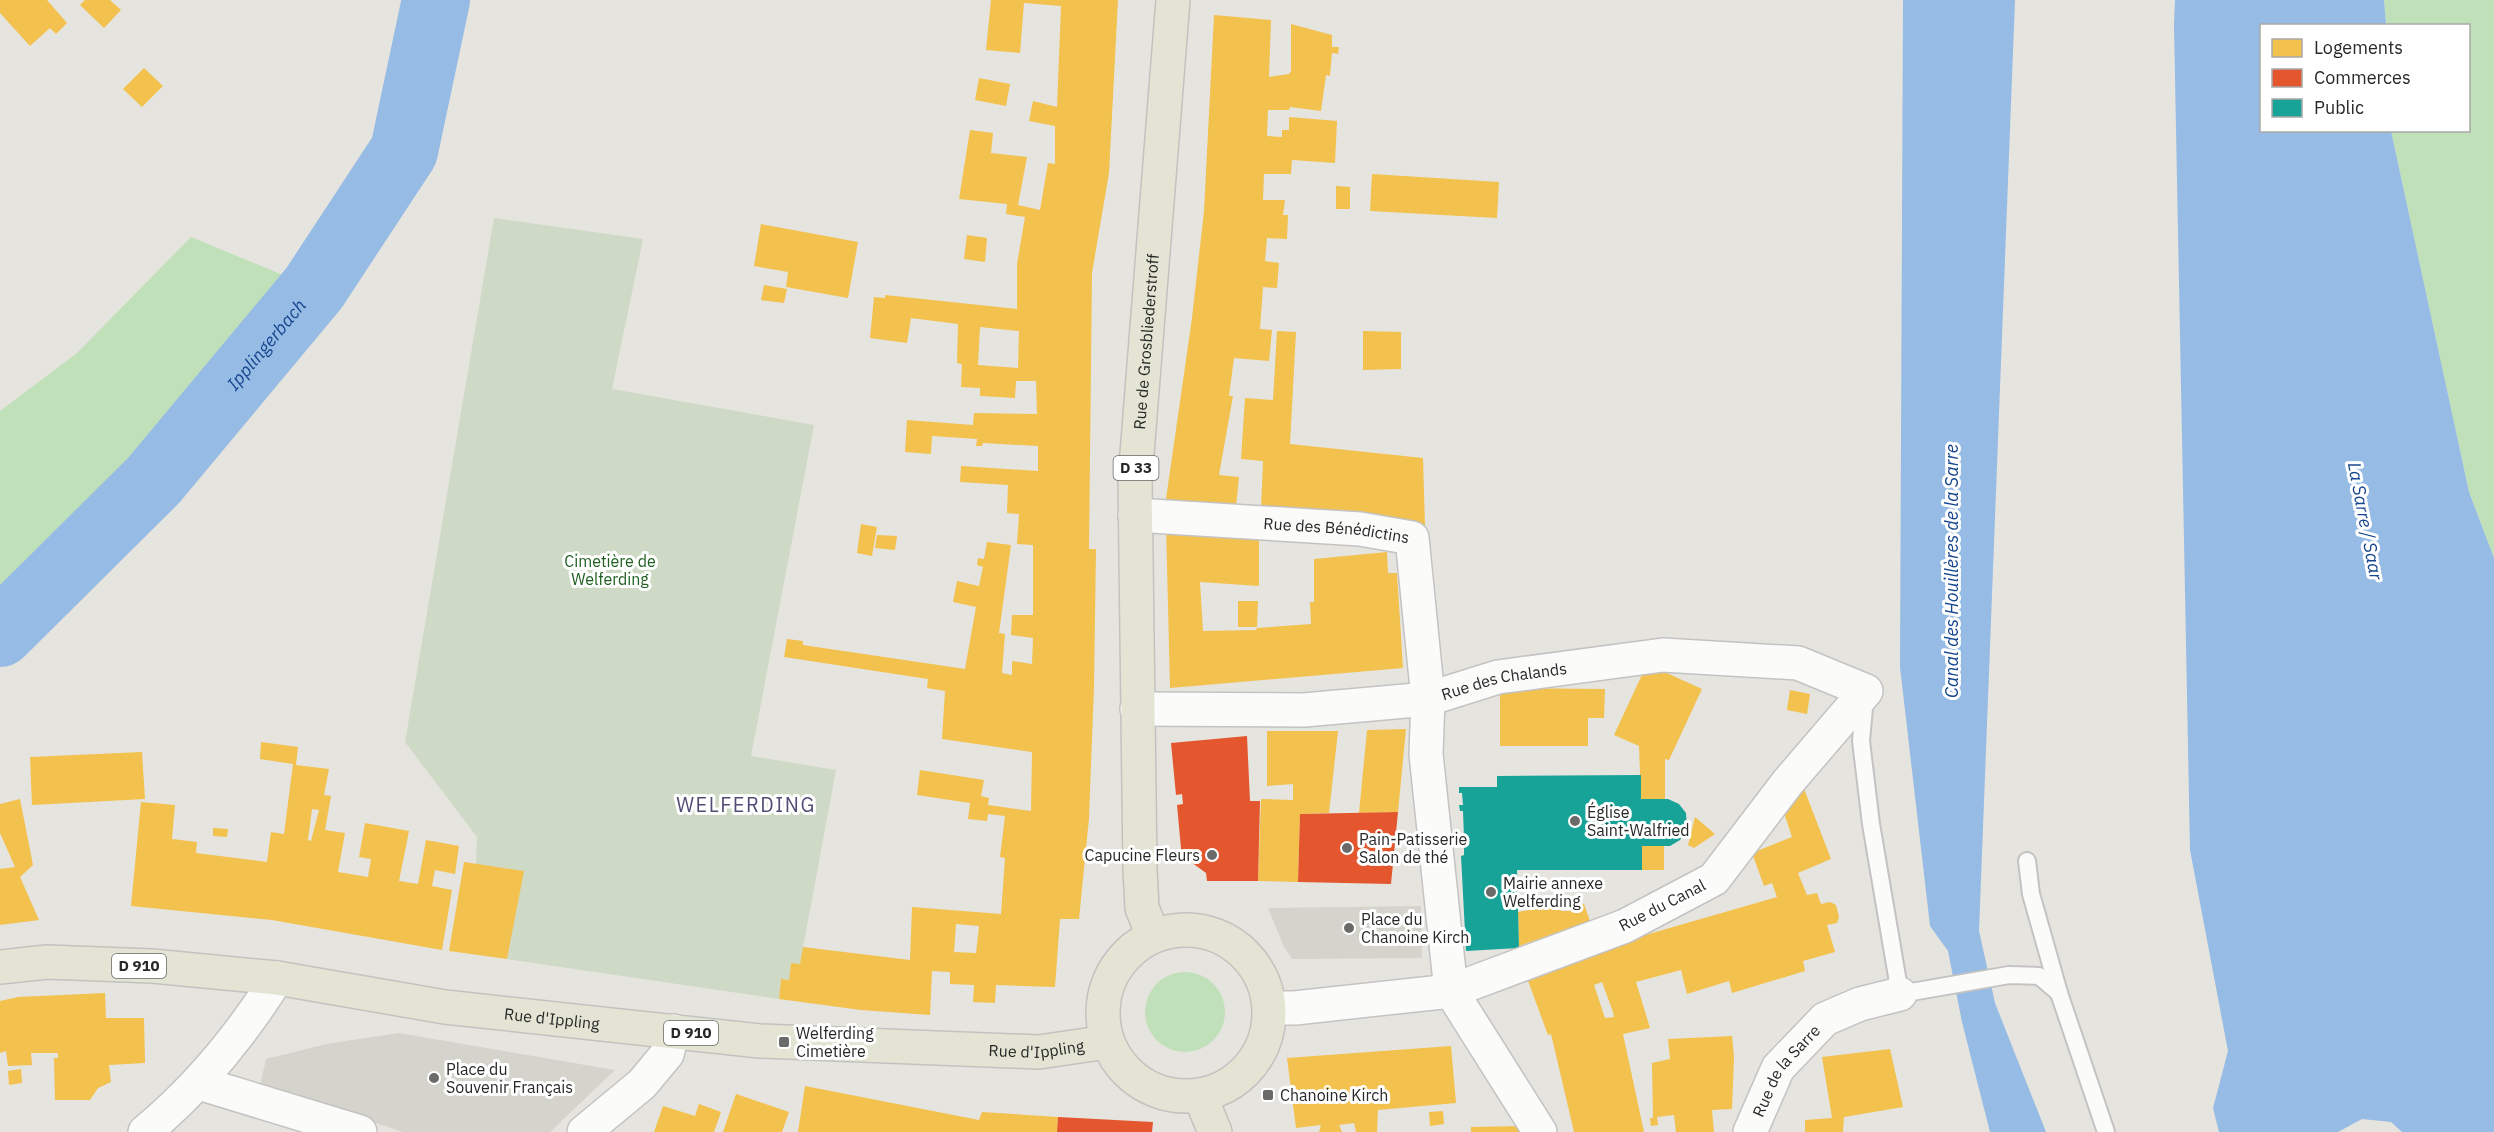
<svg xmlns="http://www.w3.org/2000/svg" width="2494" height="1132" font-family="'IBM Plex Sans',sans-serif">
<rect width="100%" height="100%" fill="#e6e4de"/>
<g fill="#c0e0b9">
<path d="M2384,0H2494V558L2469,492L2391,131L2468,130V26L2386,25Z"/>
<path d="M191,237L314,288L154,480L0,633V411L77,353Z"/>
<circle cx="1185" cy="1012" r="40"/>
</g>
<path fill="#cedac6" d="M494,218L643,239L612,389L814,425L751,756L836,770L800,964L791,963L789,980L781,979L779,999L507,959L523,871L476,864L477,837L405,742Z"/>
<g fill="#d4d3cc">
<path d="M1421,906L1422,958L1292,959L1284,947L1268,908Z"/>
<path d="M399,1033L615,1070L550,1132H403L260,1085L266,1059L326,1044Z"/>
</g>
<g fill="#96bbe4">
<path d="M1903,0H2015L1979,931L1995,1003L2046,1132H1990L1962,1022L1948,951L1930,926L1900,667Z"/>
<path d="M2175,0H2384L2386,25L2262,26V130L2391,131L2469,492L2494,558V1132H2402L2391,1122L2362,1119L2338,1132H2219L2213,1108L2228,1051L2190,850L2174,25Z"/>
</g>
<g fill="#f2c14e" fill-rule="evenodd">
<path d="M0,0H47L67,23L56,34L50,28L30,46L0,13Z"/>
<path d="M85,0H110L121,10L104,28L80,5Z"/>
<path d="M991,0H1118L1109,173L1092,273L1089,549H1096L1094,686L1089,818L1079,919H1060L1055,987L996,985L995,1003L973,1002L974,985L950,984V972L932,971L930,1015L861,1010L779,999L781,979L789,980L791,963L800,964L803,947L910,960L912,907L1001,914L1005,858L1000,857L1005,816L988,814L987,821L968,819L970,803L917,795L920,770L984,780L981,796L989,798L988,805L1031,811L1032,752L942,739L945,691L927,688L928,679L784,657L787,639L803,641V645L965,669L976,607L953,602L957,581L979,586L983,567L977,565L978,558L984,559L987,542L1011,545L999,633L1005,634L1002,673L1012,675V661L1032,664L1033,638L1011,635L1012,615H1033V545L1017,544L1019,514L1007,513L1008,485L960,482L961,466L1038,471V446L983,443L982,446H976L977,439L932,436L931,454L905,452L907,420L973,425L974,413L1037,414L1036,381H1016L1015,398L980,396V388L961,387L962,364L957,363L958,324L911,318L907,343L870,338L874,297L885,298V295L1017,309V264L1025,217L1006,214L1007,204L959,199L970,130L993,133L991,153L1027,157L1018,205L1040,210L1048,163L1055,164V126L1029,121L1033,101L1057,107L1061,6L1024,3L1020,53L986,50ZM980,327L1019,331L1018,368L978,365ZM956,924L979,926L976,953L954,952Z"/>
<path d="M1214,15L1271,20L1269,77L1289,74L1291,71V24L1332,35V47H1339L1338,54L1332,53L1330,76L1326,75L1321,111L1290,107L1289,110H1268L1267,136L1282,137V130H1289V117L1337,121L1335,163L1292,160L1291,174H1264L1263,200H1285L1283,215H1288L1287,239L1267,238L1265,261L1279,263L1277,288L1263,287L1260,329L1272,330L1269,361L1234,358L1229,396H1233L1219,475L1239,477L1236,507L1166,499L1192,318L1204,211Z"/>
<path d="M144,68L163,86L142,107L123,89Z"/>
<path d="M979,78L1010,84L1006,106L975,100Z"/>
<path d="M1372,174L1499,182L1497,218L1370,211Z"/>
<path d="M1336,186L1350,187V209H1336Z"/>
<path d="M761,224L858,242L848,298L786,287L788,272L754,266Z"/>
<path d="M967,235L987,238L985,262L964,259Z"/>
<path d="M764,285L787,289L784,303L761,300Z"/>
<path d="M1277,331L1296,332L1290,444L1423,458L1425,526L1261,509L1263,461L1241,459L1245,398L1273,400Z"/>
<path d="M1363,331L1401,332V369L1363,370Z"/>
<path d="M861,524L877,527L872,556L857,553Z"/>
<path d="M1166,524L1259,531V586L1200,582L1203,631L1256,630L1257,628L1311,624L1310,602H1314V559L1387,552L1388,573H1397L1403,668L1170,688Z"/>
<path d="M877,535L897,536L895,550L875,548Z"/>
<path d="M1238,601H1258L1257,627H1238Z"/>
<path d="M1647,664L1702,689L1669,760L1665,759V799H1641L1639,746L1614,735Z"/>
<path d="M1500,688L1605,689L1604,718H1588V746H1500Z"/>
<path d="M1790,690L1810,694L1807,714L1787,710Z"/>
<path d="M1406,729L1398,812L1359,813L1367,730Z"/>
<path d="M1267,731H1338L1329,813L1300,814L1298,882L1258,881L1261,799L1293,800V784L1267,786Z"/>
<path d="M261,742L298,747L296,765L329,769L324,795L331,796L325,830L345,833L338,872L368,877L371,859L359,857L365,823L409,831L399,881L418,884L426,840L459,846L455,874L435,870L432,886L452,890L442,950L272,920L131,906L141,802L175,805L172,839L197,842L196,853L267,862L271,832L284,834L293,764L260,759ZM312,809L319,810L311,841L308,840Z"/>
<path d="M142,752L145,799L32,805L30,757Z"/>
<path d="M1801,781L1831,859L1798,873L1807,895L1817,893L1821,904L1830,902L1836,905L1839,917L1837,923L1827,925L1835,952L1803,961L1805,971L1732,993L1729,981L1687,994L1681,970L1636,982L1650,1028L1623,1034L1644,1132H1574L1551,1034L1548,1035L1524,970L1777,897L1772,883L1764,886L1752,853L1792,837L1780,801ZM1602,982L1613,1012L1614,1017L1605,1018L1594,985Z"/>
<path d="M20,799L33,865L20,877L39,920L0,925V869L15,867L0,833V804Z"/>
<path d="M1695,817L1715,834L1694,848L1688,845Z"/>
<path d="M213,828L228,829L227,837L213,836Z"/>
<rect x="1642" y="846" width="22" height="24"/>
<path d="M464,862L524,871L507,959L449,951Z"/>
<path d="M1561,904V911H1569L1584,904L1590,921L1519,946L1518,912Z"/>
<path d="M105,993L106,1018H144L145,1063L109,1065L111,1082L98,1088L90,1100H55L54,1058H58V1053H31L32,1065L8,1066L6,1051L0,1053V1001L18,997Z"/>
<path d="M1732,1036L1734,1057L1732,1109L1712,1110L1714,1132H1676L1674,1115L1657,1117L1658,1125L1651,1126L1650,1118H1653L1652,1063L1670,1059L1668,1039Z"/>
<path d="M1451,1046L1456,1103L1378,1110L1377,1132H1356L1354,1123L1339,1125L1342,1132H1319L1321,1125L1296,1128L1287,1058Z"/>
<path d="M1890,1049L1903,1107L1844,1117L1843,1132H1805V1120L1832,1118L1822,1057Z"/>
<path d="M21,1069L22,1083L9,1085L8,1071Z"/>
<path d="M805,1086L979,1120L982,1112L1058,1117L1057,1132H798Z"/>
<path d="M736,1094L789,1112L782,1132H723Z"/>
<path d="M699,1104L721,1112L714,1132H654L663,1106L695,1116Z"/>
<path d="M1443,1111L1444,1124L1430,1126L1429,1112Z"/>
<path d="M1527,1126V1132H1471V1127Z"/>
</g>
<g fill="#e4572e">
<path d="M1247,736L1250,801H1260L1258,881H1207L1206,873L1191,862L1190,858L1182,859L1177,805L1183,804L1182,794L1176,795L1171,743Z"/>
<path d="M1398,812L1391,884L1298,882L1300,814Z"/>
<path d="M1058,1117L1153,1122L1152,1132H1057Z"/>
</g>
<path fill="#17a398" d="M1641,775V799H1668L1679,804L1686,813L1687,828L1680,840L1670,846H1642V870H1517L1519,948L1466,951L1461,856L1464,855V843H1461V838H1464L1463,811H1460L1459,805H1463L1462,793H1459V787H1497V776Z"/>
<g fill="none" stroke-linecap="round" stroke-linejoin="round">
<path stroke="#96bbe4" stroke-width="68" id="s1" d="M0,633L154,480L314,288L404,151L436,0"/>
<defs>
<g id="lane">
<path d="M1865,697L1861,741L1871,824L1900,994L2009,975L2039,976L2059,993L2106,1132"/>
<path d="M2027,861L2031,894L2059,993"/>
</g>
<g id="street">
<path id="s2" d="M1135,515L1360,529L1412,538L1428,699L1426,754L1451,991L1540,1132"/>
<path id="s3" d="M1137,709L1304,710L1428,699L1498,677L1663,655L1798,663L1866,691L1788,782L1714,879L1625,926L1451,991L1295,1008H1271"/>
<path d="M199,1083L360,1132"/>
<path d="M145,1132C198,1088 240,1037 277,978"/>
<path d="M584,1132L642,1084L667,1054L673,1031"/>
<path id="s4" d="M1750,1132L1778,1068L1825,1019L1860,1004L1900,994"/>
</g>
<g id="primary">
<circle cx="1186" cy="1013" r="83"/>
<path id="s5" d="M1153,935L1142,908L1140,869L1135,479L1173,0"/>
<path id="s6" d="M0,967L47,962L152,966L277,978L445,1007L760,1041L1039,1052L1107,1042"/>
<path d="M1200,1096L1215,1132"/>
</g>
</defs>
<use href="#lane" stroke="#c4c3c3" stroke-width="20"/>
<use href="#street" stroke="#c4c3c3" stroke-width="36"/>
<use href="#primary" stroke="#c3c2c0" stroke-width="36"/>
<use href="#lane" stroke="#fbfbfa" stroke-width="16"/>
<use href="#street" stroke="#fbfbfa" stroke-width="33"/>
<use href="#primary" stroke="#e3e4d3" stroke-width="33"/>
</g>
<g fill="#6a6a68" stroke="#fff" stroke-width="2">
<circle cx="1575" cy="821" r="6"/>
<circle cx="1347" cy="848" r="6"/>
<circle cx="1212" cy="855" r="6"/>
<circle cx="1491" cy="892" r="6"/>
<circle cx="1349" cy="928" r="6"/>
<rect x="778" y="1036" width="12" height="12" rx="3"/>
<circle cx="434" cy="1078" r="6"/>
<rect x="1262" y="1089" width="12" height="12" rx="3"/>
</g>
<g text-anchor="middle" stroke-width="6" stroke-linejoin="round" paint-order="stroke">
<g fill="#fff" stroke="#686868" stroke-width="1.5">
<rect x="1113.5" y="456" width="45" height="24" rx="4.5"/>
<rect x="112" y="954" width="54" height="24" rx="4.5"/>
<rect x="664" y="1021" width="54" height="24" rx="4.5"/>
</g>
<g font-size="15" font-weight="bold" fill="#282828">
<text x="1136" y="473">D 33</text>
<text x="139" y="971">D 910</text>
<text x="691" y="1038">D 910</text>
</g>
<g font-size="16" fill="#282828" stroke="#fff">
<text dy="6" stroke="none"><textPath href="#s5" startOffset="596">Rue de Grosbliederstroff</textPath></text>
<text dy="6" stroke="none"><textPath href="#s2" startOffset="202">Rue des Bénédictins</textPath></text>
<text dy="6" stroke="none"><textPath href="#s3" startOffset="370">Rue des Chalands</textPath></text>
<text transform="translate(1662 905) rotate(-27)" y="6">Rue du Canal</text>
<text dy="6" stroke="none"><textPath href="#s6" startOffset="556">Rue d'Ippling</textPath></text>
<text dy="6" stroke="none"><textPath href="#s6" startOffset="1042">Rue d'Ippling</textPath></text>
<text dy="6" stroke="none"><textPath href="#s4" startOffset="72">Rue de la Sarre</textPath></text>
</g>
<g font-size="16" fill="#1e5f21" stroke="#fff">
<text x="610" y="567">Cimetière de<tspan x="610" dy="18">Welferding</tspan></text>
</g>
<g font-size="16" fill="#282828" stroke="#fff" text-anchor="start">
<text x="1587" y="818">Église<tspan x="1587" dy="18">Saint-Walfried</tspan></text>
<text x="1359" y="845">Pain-Patisserie<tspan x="1359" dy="18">Salon de thé</tspan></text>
<text x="1200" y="861" text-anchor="end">Capucine Fleurs</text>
<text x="1503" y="889">Mairie annexe<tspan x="1503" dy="18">Welferding</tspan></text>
<text x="1361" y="925">Place du<tspan x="1361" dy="18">Chanoine Kirch</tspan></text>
<text x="796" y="1039">Welferding<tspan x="796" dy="18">Cimetière</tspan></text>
<text x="446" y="1075">Place du<tspan x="446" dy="18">Souvenir Français</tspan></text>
<text x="1280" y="1101">Chanoine Kirch</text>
</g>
<g font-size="18" font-style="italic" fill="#16468e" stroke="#fff">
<text dy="6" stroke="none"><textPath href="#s1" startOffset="393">Ipplingerbach</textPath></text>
<text transform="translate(2365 521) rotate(79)" y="6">La Sarre / Saar</text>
<text transform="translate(1952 571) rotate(-90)" y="6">Canal des Houillères de la Sarre</text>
</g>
<g font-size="20" letter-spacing="1.5" fill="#4f4c75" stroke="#fff">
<text x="746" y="812">WELFERDING</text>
</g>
</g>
<rect x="2260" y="24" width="210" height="108" fill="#ffffff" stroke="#a9a9a9" stroke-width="1.5"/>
<rect x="2272" y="39" width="30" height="18" fill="#f2c14e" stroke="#a9a9a9" stroke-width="1.5"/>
<text x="2314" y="54" font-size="18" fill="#282828">Logements</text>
<rect x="2272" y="69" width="30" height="18" fill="#e4572e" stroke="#a9a9a9" stroke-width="1.5"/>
<text x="2314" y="84" font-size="18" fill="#282828">Commerces</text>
<rect x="2272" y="99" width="30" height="18" fill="#17a398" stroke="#a9a9a9" stroke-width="1.5"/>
<text x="2314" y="114" font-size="18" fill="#282828">Public</text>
</svg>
